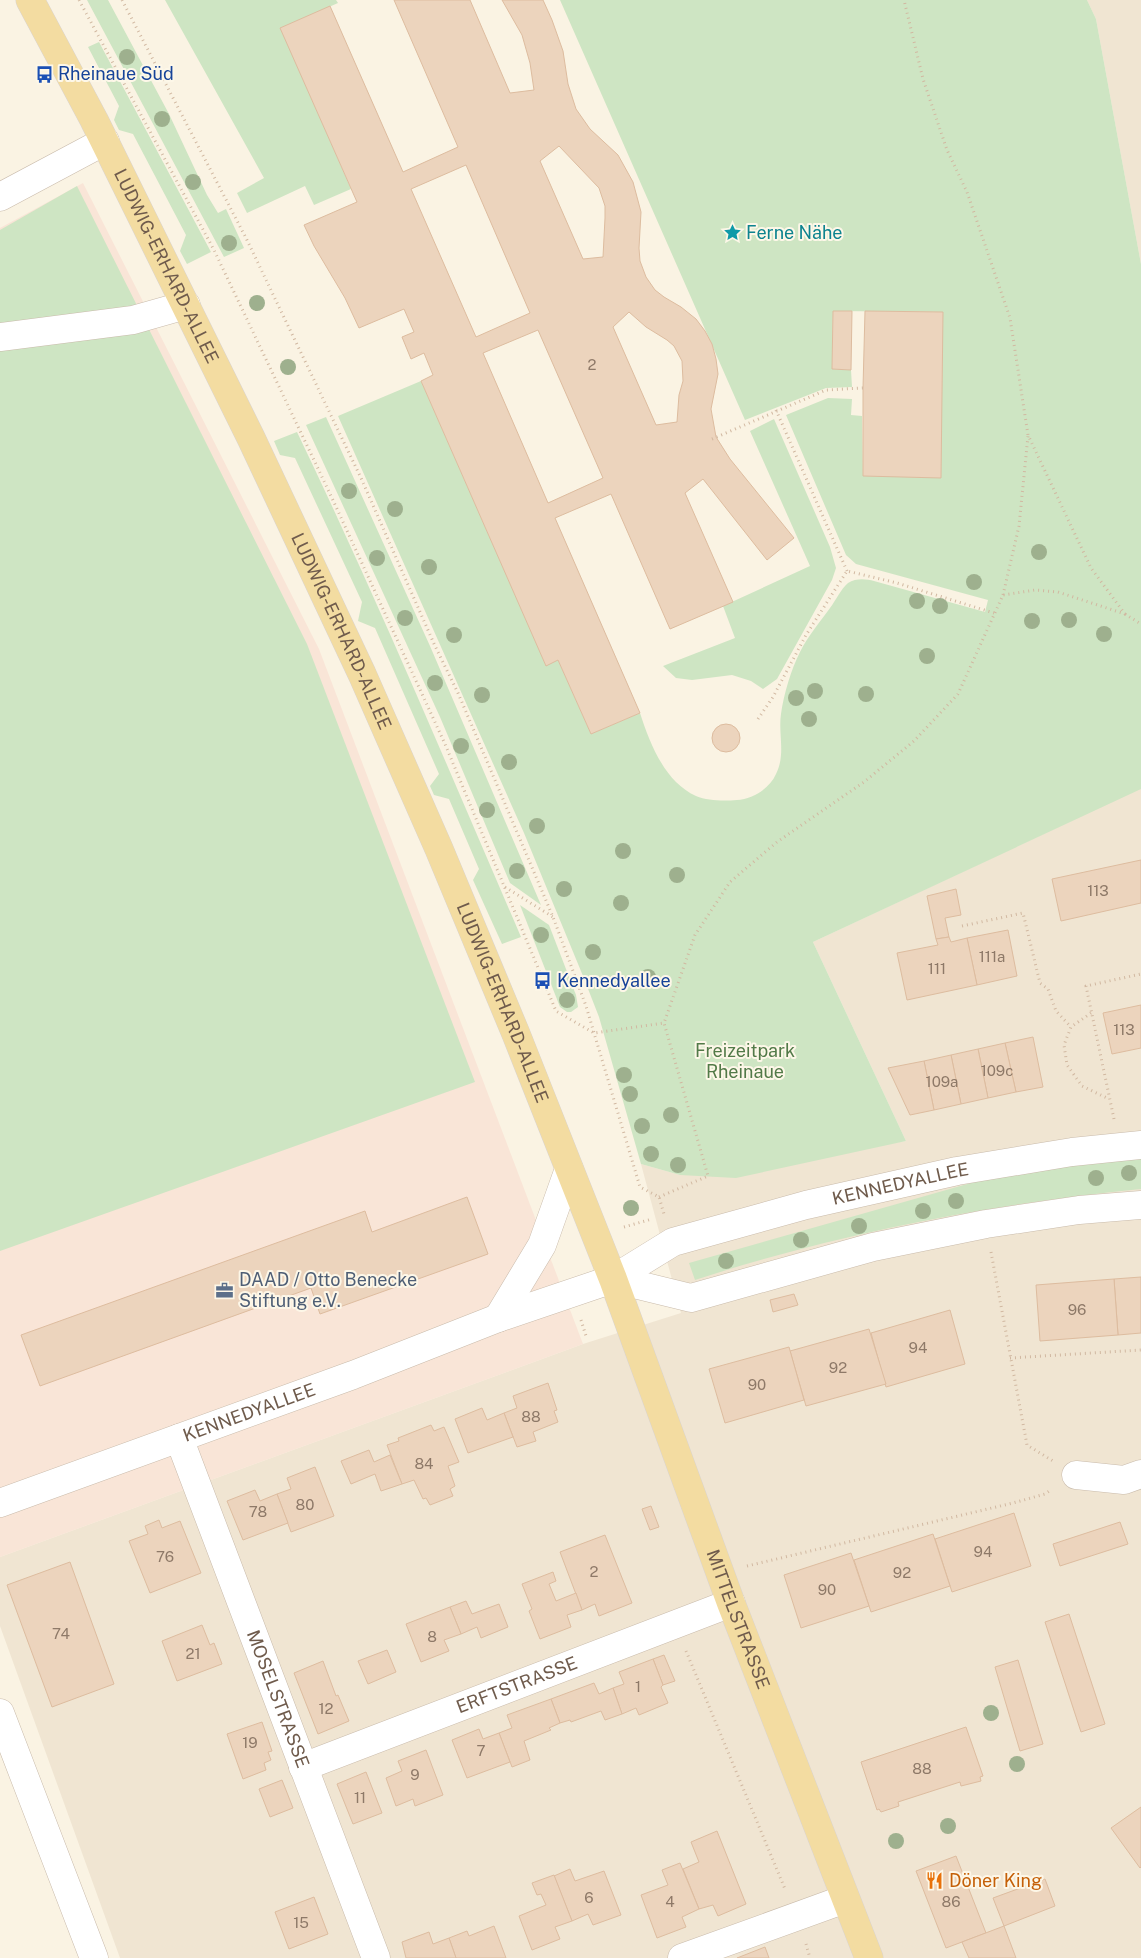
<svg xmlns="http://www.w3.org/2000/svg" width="1141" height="1958" font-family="'Public Sans',sans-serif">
<rect width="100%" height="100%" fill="#faf3e3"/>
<g fill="#f0e5d2">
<path d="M1087,0H1141V264L1096,19Z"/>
<path d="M1141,788V1958H120L0,1626V1557L583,1344L681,1313L641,1164L680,1175L906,1141L813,942Z"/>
</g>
<path fill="#f9e5d7" d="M83,183L319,649L583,1344L0,1557V228Z"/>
<g fill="#cee5c3">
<path d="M87,0H108L169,114L207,195L218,213L226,209L244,248L224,257Z"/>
<path d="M165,0H336L338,3L281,28L351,189L314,205L305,186L247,213L237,193L264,178Z"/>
<path d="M560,0H1087L1096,19L1141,264V789L813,942L906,1141L736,1178L680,1175L641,1164L599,1017L583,976L524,833L338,416L421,381L546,665L558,660L591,734L640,713C650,744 665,782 696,796C708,801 724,801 737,800C753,799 770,788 776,774C786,754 778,734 781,714C784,693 791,670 800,652C808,636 820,622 830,608C836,600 841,589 848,583C856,578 866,579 874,581L985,612L988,600L856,564L846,555L786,415L828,398L852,399L851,415L862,416L863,476L943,312L833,311L832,369L851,370L852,387L826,388L745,420Z"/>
<path d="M99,42L211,252L187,264L180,251L186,235L133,134L119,130L114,120L119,106L88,47Z"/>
<path d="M77,186L307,644L475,1082L0,1251V230Z"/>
<path d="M326,417L430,646L541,905L510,883L440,717L306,425Z"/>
<path d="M774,419L830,547L836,568L832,580L777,679L763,689L751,681L732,675L692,680L676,678L663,666L735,638L723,606L810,566L750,431Z"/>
<path d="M297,432C377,598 448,768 521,937L502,944L473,880L479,869L449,799L434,795L430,786L439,774L375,628L358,621L362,602L295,458L280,455L274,441Z"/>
<path d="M520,905L549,925L576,995L578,1007L571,1012H567L560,1007Z"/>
<path d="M1141,1158V1189C991,1204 839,1233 695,1280L689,1263L985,1179L1096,1162Z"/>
</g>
<g fill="#ecd4bd" stroke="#ddbc9f" fill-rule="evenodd">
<path d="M394,0H470L510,93L534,90L530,63L522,35L502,0H543L552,20L563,51L568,84L576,109L590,129L618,155L633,182L641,212L639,248L640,261L646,277L655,290L664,297L681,307L696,319L705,331L712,344L716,359L718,374L711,409L716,437L730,459L794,538L767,560L703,479L685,493L733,602L670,629L611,494L555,518L640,713L591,734L558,660L546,666L421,381L433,375L424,353L411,359L402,337L414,332L404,309L359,328L345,298L314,246L304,225L357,202L280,28L330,6L403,172L458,147ZM559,146L599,188L605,206V218L603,257L583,259L540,161ZM466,165L530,313L476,337L411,189ZM629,312L646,327L667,340L674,346L682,361L683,381L679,395L677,422L656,425L613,327ZM538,330L603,478L548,503L483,353Z"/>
<path d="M833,311H852L851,370L832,369Z"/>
<path d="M865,311L943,312L941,478L863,476V388Z"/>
<circle cx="726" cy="738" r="14"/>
<path d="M1141,860V903L1061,921L1052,879Z"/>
<path d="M956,889L961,915L945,918L949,937L936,939L927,896Z"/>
<path d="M1008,930L1017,976L977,985L967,938Z"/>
<path d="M949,937L951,942L967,938L977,985L907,1000L897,953L938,945L936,939Z"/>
<path d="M1141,1005V1048L1112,1054L1103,1013Z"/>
<path d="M1033,1037L1043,1087L1016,1092L1005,1043Z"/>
<path d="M1005,1043L1016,1092L988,1098L978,1049Z"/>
<path d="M978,1049L988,1098L961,1104L951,1055Z"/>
<path d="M951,1055L961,1104L934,1110L924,1061Z"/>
<path d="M924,1061L934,1110L910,1115L888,1068Z"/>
<path d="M467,1197L488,1254L320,1314L311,1288L40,1386L21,1335L365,1211L372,1232Z"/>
<path d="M1141,1277V1333L1118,1335L1114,1279Z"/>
<path d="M1114,1279L1118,1335L1040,1341L1036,1285Z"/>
<path d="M794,1294L798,1305L773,1312L770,1300Z"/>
<path d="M950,1310L965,1364L886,1387L871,1333Z"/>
<path d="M869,1329L886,1384L806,1406L790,1351Z"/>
<path d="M789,1347L804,1400L725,1423L709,1369Z"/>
<path d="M548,1383L557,1410L554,1411L558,1422L533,1432L536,1441L517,1447L504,1413L517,1408L513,1396Z"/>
<path d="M482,1408L487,1420L504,1413L513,1437L468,1453L455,1419Z"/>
<path d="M431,1425L434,1431L444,1427L459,1462L448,1466L455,1486L450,1489L453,1496L430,1505L426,1498L423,1499L414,1480L402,1484L387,1445L399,1441L398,1438Z"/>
<path d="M369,1450L374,1462L390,1455L402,1484L381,1491L375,1474L351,1484L341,1461Z"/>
<path d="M315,1467L334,1516L291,1532L277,1494L291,1489L287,1478Z"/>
<path d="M255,1490L260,1501L277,1494L288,1523L243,1540L227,1501Z"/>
<path d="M651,1506L659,1527L650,1530L642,1509Z"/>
<path d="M1014,1513L1031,1566L952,1592L935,1539Z"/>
<path d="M159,1520L162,1528L180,1521L201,1573L150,1593L129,1541L148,1534L145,1526Z"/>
<path d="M1120,1522L1128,1544L1060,1566L1053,1544Z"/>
<path d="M933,1534L950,1586L871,1612L854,1560Z"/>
<path d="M605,1535L632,1603L599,1616L595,1604L582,1610L560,1552Z"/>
<path d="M851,1553L869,1606L801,1628L784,1575Z"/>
<path d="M70,1562L114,1684L52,1707L7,1585Z"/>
<path d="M553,1572L556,1581L549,1584L556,1601L576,1593L582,1610L567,1615L571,1627L540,1639L529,1611L532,1609L522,1584Z"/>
<path d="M466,1601L472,1614L499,1604L508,1627L481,1638L477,1627L461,1634L450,1607Z"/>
<path d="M450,1607L461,1634L444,1640L449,1651L421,1662L406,1624Z"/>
<path d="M1069,1614L1105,1724L1081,1732L1045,1622Z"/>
<path d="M202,1625L210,1645L214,1643L222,1664L177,1681L162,1641Z"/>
<path d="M387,1650L396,1672L368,1684L358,1661Z"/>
<path d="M664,1655L675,1681L663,1685L653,1659Z"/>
<path d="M653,1659L663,1685L661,1687L668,1703L639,1715L636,1708L622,1714L613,1688L624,1684L619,1672Z"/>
<path d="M1018,1660L1043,1744L1020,1751L995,1667Z"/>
<path d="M323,1661L336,1696L338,1695L349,1721L318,1734L294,1673Z"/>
<path d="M594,1683L599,1694L613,1688L622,1714L605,1720L601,1711L571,1722L570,1720L560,1723L551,1699Z"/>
<path d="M551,1699L560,1723L549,1728L551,1730L524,1741L530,1760L512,1767L499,1733L512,1728L507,1715Z"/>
<path d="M262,1722L272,1751L268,1752L271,1760L264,1763L266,1770L243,1779L227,1734Z"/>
<path d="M966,1727L983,1776L980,1777L981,1781L961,1786L960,1782L898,1802L899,1806L881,1812L879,1809L877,1810L861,1762Z"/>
<path d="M479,1729L483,1739L499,1733L510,1762L467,1778L452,1740Z"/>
<path d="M426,1750L443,1795L415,1806L413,1799L396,1806L386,1778L402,1771L398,1761Z"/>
<path d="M366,1772L382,1813L353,1824L337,1784Z"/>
<path d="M282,1780L293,1808L270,1817L259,1789Z"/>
<path d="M1141,1807V1867L1140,1868L1111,1828Z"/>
<path d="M717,1831L746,1904L718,1916L713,1905L699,1909L683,1869L699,1862L691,1842Z"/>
<path d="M956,1856L986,1933L946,1948L916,1871Z"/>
<path d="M680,1863L699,1909L682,1917L686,1927L657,1938L641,1895L668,1885L662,1870Z"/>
<path d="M570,1869L575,1881L604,1871L621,1915L593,1925L588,1914L572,1921L554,1876Z"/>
<path d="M554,1875L572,1921L555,1927L560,1939L532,1950L519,1916L546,1905L541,1894L537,1895L532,1883Z"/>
<path d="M1045,1879L1055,1906L1004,1926L993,1898Z"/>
<path d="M314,1897L328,1934L289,1949L275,1912Z"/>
<path d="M494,1926L506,1958H456L449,1938L467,1931L469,1936Z"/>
<path d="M1004,1926L1016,1958H969L962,1942Z"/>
<path d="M429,1932L433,1944L449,1938L456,1958H406L402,1942Z"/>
<path d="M765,1947L769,1958H737Z"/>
</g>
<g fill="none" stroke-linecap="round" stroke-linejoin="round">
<defs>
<g id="minor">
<path d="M0,197L105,141"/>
<path d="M0,337L133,320L186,305"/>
<path d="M613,1279L691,1298L873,1247L986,1224L1079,1210L1141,1205"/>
<path d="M498,1318L542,1245L569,1169"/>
<path id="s1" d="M179,1438L376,1958"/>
<path d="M1076,1475L1124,1480L1141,1474"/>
<path id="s2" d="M0,1503L353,1375L498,1318L613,1279L673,1242L806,1205L957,1171L1072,1152L1141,1145"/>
<path d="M0,1713L94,1958"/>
<path id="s3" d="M303,1767L731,1603"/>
<path d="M682,1958L845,1899"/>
</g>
<g id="major">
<path id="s4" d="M30,0L94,120L251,438L362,674L439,849L516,1034L613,1279L731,1603L869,1958"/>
</g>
</defs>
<use href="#minor" stroke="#c9bbab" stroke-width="29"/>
<use href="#major" stroke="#dad4d0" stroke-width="29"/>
<g stroke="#d1b8a1" stroke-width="3" stroke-dasharray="1 4" stroke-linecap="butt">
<path d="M79,0L214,250L332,498L445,744L556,1011L594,1033L664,1023"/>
<path d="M122,0L246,238L361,478L435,646L458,693L553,917L586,1006L640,1187L659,1197L664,1214"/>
<path d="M776,410L847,571"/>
<path d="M712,439L826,390L863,388"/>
<path d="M1003,595L1019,526L1028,436"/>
<path d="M1125,614L1141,624"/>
<path d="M758,719L773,697L806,635L847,571L897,583L994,613"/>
<path d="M505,887L553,917"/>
<path d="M962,926L1023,913L1040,983L1048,989L1056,1011L1071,1027"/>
<path d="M1091,1013L1071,1027L1064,1045L1067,1065L1082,1086L1109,1099"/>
<path d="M1114,1119L1086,986L1141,974"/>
<path d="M659,1197L708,1176L664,1023L695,935L730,882L777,842L864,782L914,741L958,694L1003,595L1035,590L1058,592L1125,614L1091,568L1028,435L1010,318L967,192L947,150L923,79L904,0"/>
<path d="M624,1227L652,1219"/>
<path d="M991,1252L1027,1445L1053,1461"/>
<path d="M581,1320L586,1336"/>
<path d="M1010,1358L1141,1350"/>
<path d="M747,1566L1013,1503L1045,1494L1051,1490"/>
<path d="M686,1651L785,1889"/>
<path d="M806,1944L810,1958"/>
</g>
<use href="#minor" stroke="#fff" stroke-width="28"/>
<use href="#major" stroke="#f3dca1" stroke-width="28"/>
</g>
<g fill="#9eb08e">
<circle cx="127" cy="57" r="8"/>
<circle cx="162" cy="119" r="8"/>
<circle cx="193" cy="182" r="8"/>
<circle cx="229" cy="243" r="8"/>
<circle cx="257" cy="303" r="8"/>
<circle cx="288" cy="367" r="8"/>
<circle cx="349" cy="491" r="8"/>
<circle cx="395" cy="509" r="8"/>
<circle cx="1039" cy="552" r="8"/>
<circle cx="377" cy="558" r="8"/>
<circle cx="429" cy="567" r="8"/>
<circle cx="974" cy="582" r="8"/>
<circle cx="917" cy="601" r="8"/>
<circle cx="940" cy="606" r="8"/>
<circle cx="405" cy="618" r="8"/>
<circle cx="1069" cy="620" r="8"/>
<circle cx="1032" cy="621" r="8"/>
<circle cx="1104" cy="634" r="8"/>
<circle cx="454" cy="635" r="8"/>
<circle cx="927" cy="656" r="8"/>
<circle cx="435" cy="683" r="8"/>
<circle cx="815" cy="691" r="8"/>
<circle cx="866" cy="694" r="8"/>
<circle cx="482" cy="695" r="8"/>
<circle cx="796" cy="698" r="8"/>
<circle cx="809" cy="719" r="8"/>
<circle cx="461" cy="746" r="8"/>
<circle cx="509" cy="762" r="8"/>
<circle cx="487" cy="810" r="8"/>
<circle cx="537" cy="826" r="8"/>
<circle cx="623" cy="851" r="8"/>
<circle cx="517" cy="871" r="8"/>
<circle cx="677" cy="875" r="8"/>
<circle cx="564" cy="889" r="8"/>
<circle cx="621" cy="903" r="8"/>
<circle cx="541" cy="935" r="8"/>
<circle cx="593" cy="952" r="8"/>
<circle cx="648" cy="977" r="8"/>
<circle cx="567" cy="1000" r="8"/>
<circle cx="624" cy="1075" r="8"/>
<circle cx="630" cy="1094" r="8"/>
<circle cx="671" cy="1115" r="8"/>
<circle cx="642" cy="1126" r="8"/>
<circle cx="651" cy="1154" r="8"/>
<circle cx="678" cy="1165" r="8"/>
<circle cx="1129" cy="1173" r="8"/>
<circle cx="1096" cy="1178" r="8"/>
<circle cx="956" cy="1201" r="8"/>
<circle cx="631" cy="1208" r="8"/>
<circle cx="923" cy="1211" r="8"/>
<circle cx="859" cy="1226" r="8"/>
<circle cx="801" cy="1240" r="8"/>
<circle cx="726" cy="1261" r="8"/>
<circle cx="991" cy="1713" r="8"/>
<circle cx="1017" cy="1764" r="8"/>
<circle cx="948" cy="1826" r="8"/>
<circle cx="896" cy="1841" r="8"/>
</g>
<defs>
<symbol id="bus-bare" viewBox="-9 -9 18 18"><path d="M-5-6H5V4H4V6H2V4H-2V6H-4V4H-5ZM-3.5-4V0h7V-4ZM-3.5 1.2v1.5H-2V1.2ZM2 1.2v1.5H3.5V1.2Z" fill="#1a4fb4" stroke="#fdf7e8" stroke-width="2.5" paint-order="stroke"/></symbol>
<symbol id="sight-bare" viewBox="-9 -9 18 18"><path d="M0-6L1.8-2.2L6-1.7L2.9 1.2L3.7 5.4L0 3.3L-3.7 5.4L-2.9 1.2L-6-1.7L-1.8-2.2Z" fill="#0f9aa8" stroke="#fdf7e8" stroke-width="2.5" paint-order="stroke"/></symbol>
<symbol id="office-bare" viewBox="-9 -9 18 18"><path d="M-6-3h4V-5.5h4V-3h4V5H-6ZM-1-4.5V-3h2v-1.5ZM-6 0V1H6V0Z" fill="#5c6f8a" stroke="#fdf7e8" stroke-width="2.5" paint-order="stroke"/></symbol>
<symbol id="restaurant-bare" viewBox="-9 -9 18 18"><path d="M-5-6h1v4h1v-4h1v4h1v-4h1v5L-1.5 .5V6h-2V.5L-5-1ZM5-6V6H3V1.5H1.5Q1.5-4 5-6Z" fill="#e8710a" stroke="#fdf7e8" stroke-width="2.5" paint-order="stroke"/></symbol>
</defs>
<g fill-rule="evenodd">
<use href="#bus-bare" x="32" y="62" width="25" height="25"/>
<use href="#sight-bare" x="720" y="220" width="25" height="25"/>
<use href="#bus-bare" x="530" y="968" width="25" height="25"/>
<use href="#office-bare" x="212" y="1278" width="25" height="25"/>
<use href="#restaurant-bare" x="922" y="1868" width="25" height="25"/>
</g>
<g text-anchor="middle" stroke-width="4" stroke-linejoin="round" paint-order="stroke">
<g font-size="15" fill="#8e7968">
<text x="592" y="370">2</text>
<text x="1098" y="896">113</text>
<text x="992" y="962">111a</text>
<text x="937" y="974">111</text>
<text x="1124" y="1035">113</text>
<text x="997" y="1076">109c</text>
<text x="942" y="1087">109a</text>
<text x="1077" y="1315">96</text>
<text x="918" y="1353">94</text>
<text x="838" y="1373">92</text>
<text x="757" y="1390">90</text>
<text x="531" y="1422">88</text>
<text x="424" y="1469">84</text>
<text x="305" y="1510">80</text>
<text x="258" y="1517">78</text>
<text x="983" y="1557">94</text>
<text x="165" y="1562">76</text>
<text x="594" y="1577">2</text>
<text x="902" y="1578">92</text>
<text x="827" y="1595">90</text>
<text x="61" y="1639">74</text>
<text x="432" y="1642">8</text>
<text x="193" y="1659">21</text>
<text x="638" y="1692">1</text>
<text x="326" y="1714">12</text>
<text x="250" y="1748">19</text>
<text x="481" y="1756">7</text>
<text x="922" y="1774">88</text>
<text x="415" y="1780">9</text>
<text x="360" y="1803">11</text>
<text x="589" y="1903">6</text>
<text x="670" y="1907">4</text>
<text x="951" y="1907">86</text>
<text x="301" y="1928">15</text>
</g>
<g font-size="18" fill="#164399" stroke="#fdf7e8" text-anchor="start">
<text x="58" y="80">Rheinaue Süd</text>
<text x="557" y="987">Kennedyallee</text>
</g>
<g font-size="18" fill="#0d838f" stroke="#fdf7e8" text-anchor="start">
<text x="746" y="239">Ferne Nähe</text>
</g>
<g font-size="18" fill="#6f5b4c" stroke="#fdf7e8">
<text dy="6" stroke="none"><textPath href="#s4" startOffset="299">LUDWIG-ERHARD-ALLEE</textPath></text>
<text dy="6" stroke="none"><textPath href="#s4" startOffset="704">LUDWIG-ERHARD-ALLEE</textPath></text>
<text dy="6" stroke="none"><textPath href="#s4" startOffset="1109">LUDWIG-ERHARD-ALLEE</textPath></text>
<text dy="6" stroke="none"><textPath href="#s2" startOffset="958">KENNEDYALLEE</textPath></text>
<text dy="6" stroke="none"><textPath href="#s2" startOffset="265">KENNEDYALLEE</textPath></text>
<text dy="6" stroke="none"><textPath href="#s4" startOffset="1769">MITTELSTRASSE</textPath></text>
<text dy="6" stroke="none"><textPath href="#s3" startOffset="229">ERFTSTRASSE</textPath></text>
<text dy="6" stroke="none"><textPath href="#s1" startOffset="279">MOSELSTRASSE</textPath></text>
</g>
<g font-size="18" fill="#527a48" stroke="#fdf7e8">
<text x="745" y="1057">Freizeitpark<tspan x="745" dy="21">Rheinaue</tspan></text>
</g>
<g font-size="18" fill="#4e5e75" stroke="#fdf7e8" text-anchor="start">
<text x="239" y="1286">DAAD / Otto Benecke<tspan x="239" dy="21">Stiftung e.V.</tspan></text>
</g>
<g font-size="18" fill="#c56008" stroke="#fdf7e8" text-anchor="start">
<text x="949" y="1887">Döner King</text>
</g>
</g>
</svg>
